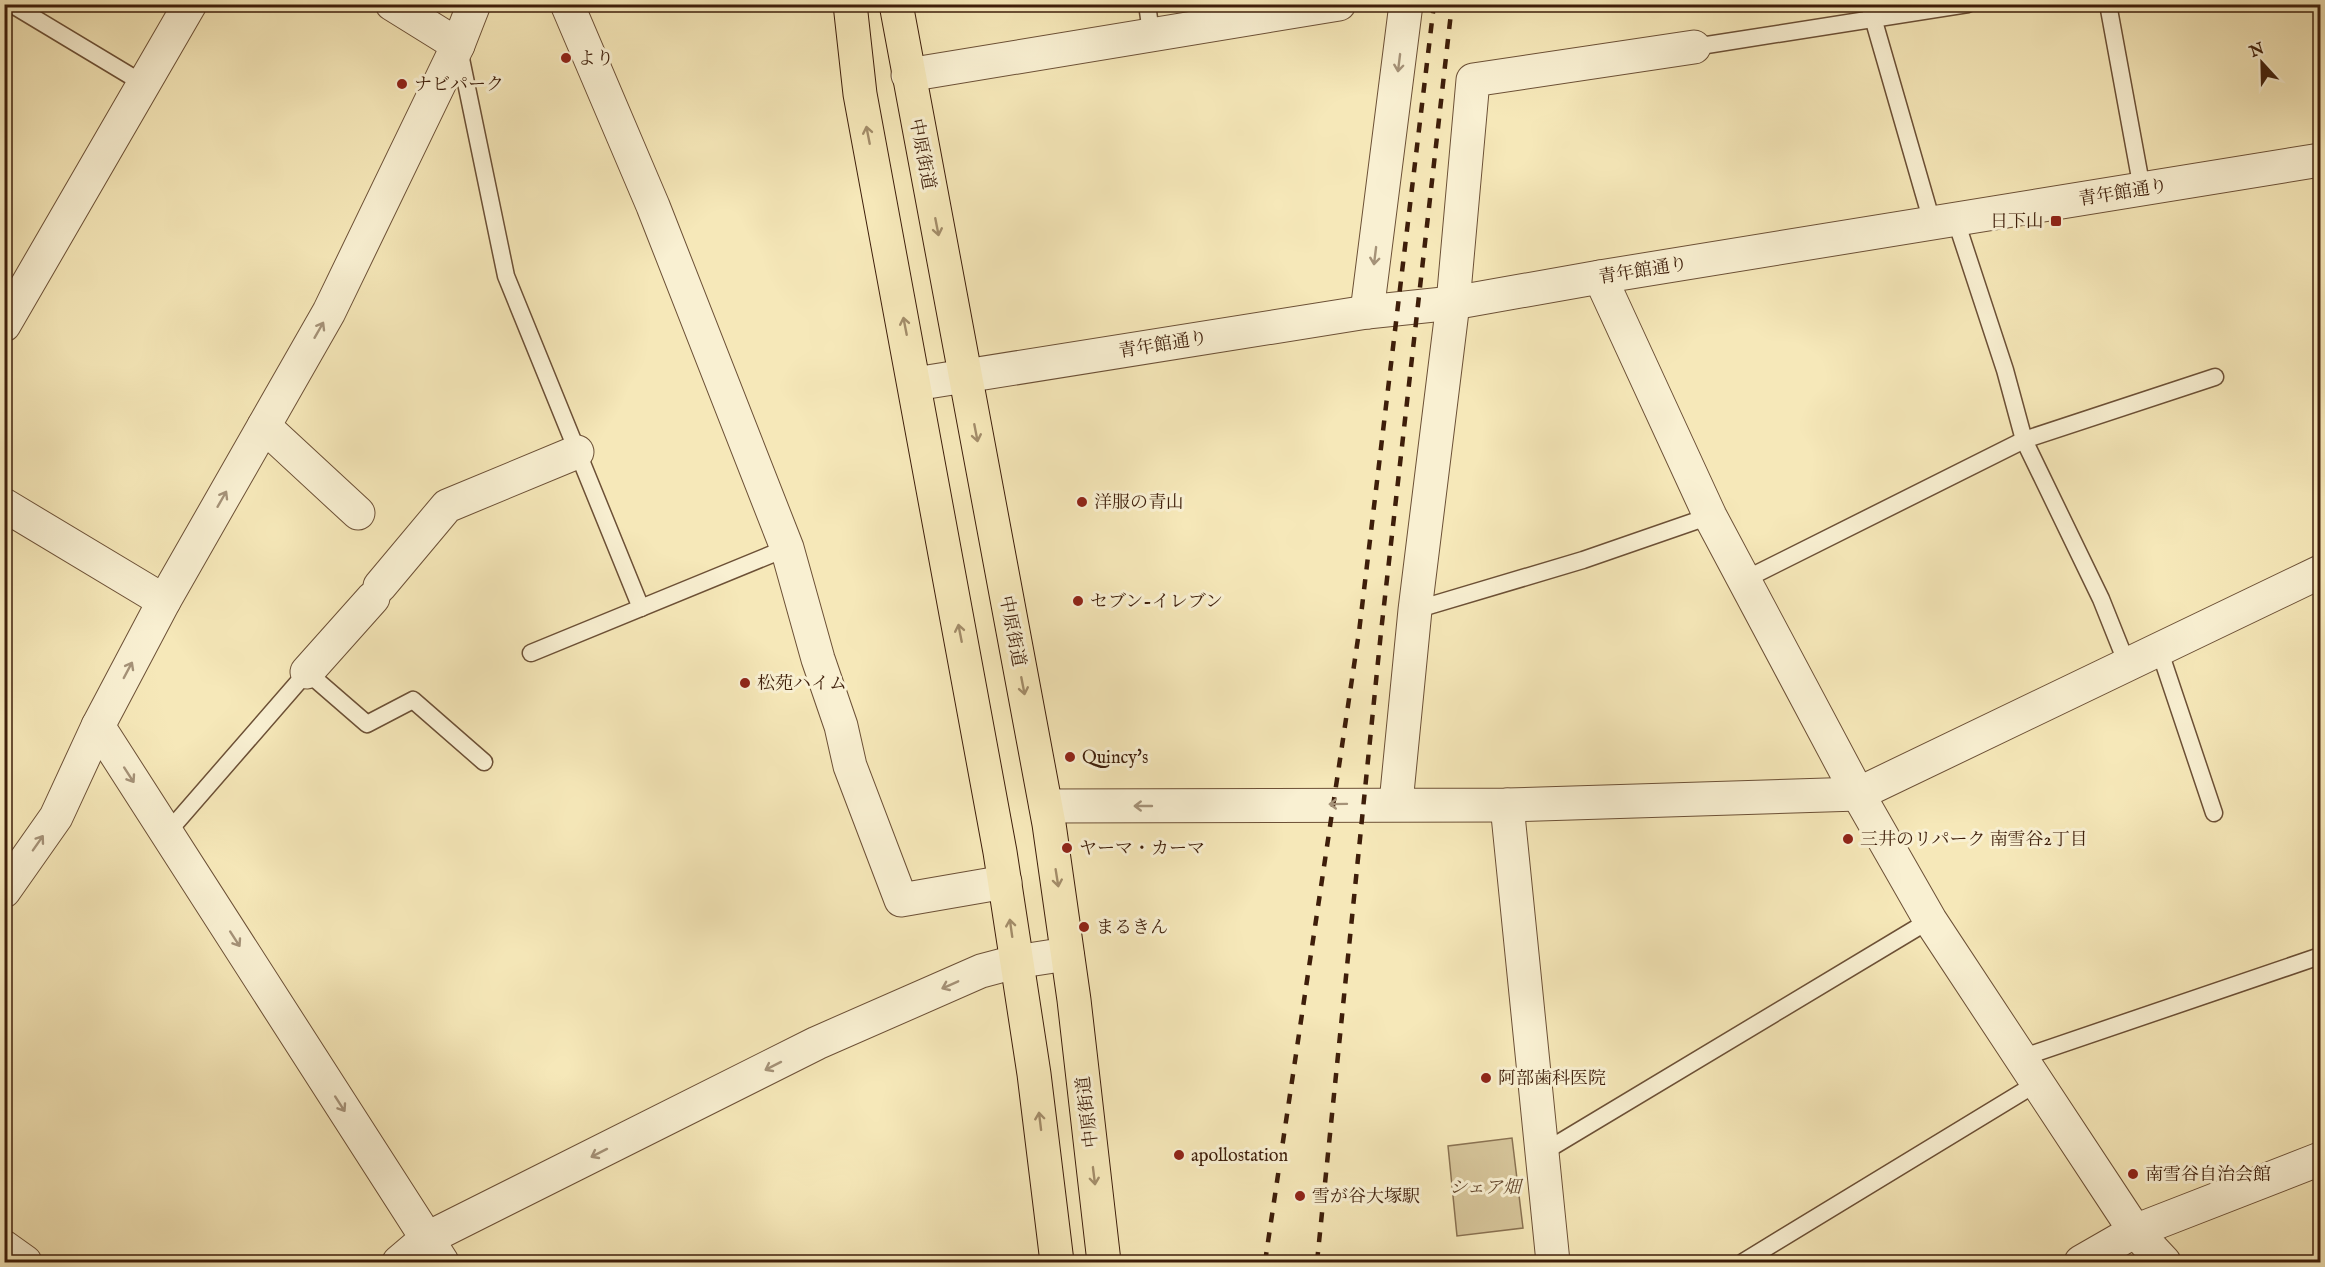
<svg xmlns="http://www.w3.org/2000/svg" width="2325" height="1267" font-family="'IM FELL English','Noto Serif JP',serif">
<rect width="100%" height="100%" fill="#f6e8b9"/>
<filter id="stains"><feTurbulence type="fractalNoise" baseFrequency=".00333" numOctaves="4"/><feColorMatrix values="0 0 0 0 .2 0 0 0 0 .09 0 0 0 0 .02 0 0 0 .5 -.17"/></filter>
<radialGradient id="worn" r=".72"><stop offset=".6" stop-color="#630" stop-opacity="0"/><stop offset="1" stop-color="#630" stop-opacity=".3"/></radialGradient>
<path fill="#d7c69b" stroke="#8a7252" stroke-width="1.5" d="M1512,1138L1523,1228L1457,1236L1448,1146Z"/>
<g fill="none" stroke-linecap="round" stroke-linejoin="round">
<defs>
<g id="service">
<path d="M11,4L144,84"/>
<path d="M1147,4L1151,33"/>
<path d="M1869,4L1932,222"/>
<path d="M2108,4L2142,189"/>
<path d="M1694,47L1968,4"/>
<path d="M459,49L506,276L641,608"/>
<path d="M1955,218L2005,370L2024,440L2101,599L2127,664"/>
<path d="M1744,580L2024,440L2215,377"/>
<path d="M1415,610L1583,560L1710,516"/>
<path d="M2159,649L2214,813"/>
<path d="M531,653L787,548"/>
<path d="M167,833L307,672L367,724L413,700L484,762"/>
<path d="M2021,1058L2320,956"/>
<path d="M1542,1153L1930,920"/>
<path d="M1743,1262L2037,1083"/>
</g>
<g id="minor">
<path d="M392,4L458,45"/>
<path d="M567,4L653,206L787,548L818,659L841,726L850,766L901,900L1005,882"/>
<path d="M908,75L1339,4"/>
<path d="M1600,277L1710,516L1858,794L1930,920L2135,1231L2164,1262"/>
<path d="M1367,312L1406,4"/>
<path d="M4,325L190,4"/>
<path d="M264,426L358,513"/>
<path d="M4,505L164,601"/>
<path d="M380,586L447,506L577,452"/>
<path d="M307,672L373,598"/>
<path d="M98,726L442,1262"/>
<path d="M1396,803L1415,610L1453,303L1473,80L1694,47"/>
<path d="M1507,805L1553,1262"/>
<path d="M1046,806L1507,805L1858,794L2320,572"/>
<path d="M4,891L56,817L98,726L164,601L329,312L458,45L474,4"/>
<path d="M399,1262L426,1239L817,1043L981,971L1015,962L1067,954"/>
<path d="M2081,1262L2135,1231L2320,1159"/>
</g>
<g id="tertiary">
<path d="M915,384L1367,312L1453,303L1600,277L2320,160"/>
<path d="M4,1247L25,1262"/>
</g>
<g id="primary">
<path d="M850,4L860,94L1000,852L1034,1074L1057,1262"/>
<path d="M896,4L1049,824L1074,1000L1104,1262"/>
</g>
</defs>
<use href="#service" stroke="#6c5036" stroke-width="19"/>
<use href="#minor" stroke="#6c5036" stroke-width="35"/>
<use href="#tertiary" stroke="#6c5036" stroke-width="35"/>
<use href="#primary" stroke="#3e1e0a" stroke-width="35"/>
<use href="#service" stroke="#f9f0d2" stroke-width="16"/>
<use href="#minor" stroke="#f9f0d2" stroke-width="33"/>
<use href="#tertiary" stroke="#f9f0d2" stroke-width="33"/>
<use href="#primary" stroke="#f6e8b9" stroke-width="33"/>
<g stroke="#3e1e0a" stroke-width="4.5" stroke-dasharray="10 10" stroke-linecap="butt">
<path d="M1265,1262L1359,632L1434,4"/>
<path d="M1317,1262L1381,632L1452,4"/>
</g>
</g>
<defs><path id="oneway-shaft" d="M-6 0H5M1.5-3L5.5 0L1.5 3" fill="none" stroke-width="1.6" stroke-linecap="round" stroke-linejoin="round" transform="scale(1.5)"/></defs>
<g stroke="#a59278">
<use href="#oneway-shaft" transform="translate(1399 63) rotate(97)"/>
<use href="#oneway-shaft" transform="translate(1375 256) rotate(97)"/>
<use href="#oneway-shaft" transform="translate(319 330) rotate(-60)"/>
<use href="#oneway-shaft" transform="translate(222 499) rotate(-60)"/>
<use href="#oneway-shaft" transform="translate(128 670) rotate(-62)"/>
<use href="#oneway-shaft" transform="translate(129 775) rotate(57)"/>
<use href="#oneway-shaft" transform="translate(1338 804) rotate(179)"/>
<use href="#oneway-shaft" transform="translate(1143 806) rotate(180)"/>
<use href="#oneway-shaft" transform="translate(38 843) rotate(-55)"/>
<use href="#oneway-shaft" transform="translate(235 939) rotate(57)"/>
<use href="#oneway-shaft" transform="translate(950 985) rotate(156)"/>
<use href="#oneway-shaft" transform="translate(773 1066) rotate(153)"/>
<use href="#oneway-shaft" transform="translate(340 1104) rotate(57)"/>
<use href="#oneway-shaft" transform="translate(599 1153) rotate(153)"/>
</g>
<g stroke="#a38d6a">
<use href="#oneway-shaft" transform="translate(868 135) rotate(-101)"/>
<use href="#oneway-shaft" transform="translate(937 227) rotate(79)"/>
<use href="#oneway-shaft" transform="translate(905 326) rotate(-101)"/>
<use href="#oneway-shaft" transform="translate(976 433) rotate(79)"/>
<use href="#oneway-shaft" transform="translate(960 633) rotate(-101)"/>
<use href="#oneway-shaft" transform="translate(1023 686) rotate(79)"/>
<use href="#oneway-shaft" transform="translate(1057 878) rotate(81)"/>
<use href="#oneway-shaft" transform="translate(1011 928) rotate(-98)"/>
<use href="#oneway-shaft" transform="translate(1040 1121) rotate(-97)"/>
<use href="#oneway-shaft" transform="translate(1094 1176) rotate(83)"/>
</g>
<g fill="#8f2418" stroke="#f9f0d2" stroke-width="2">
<circle cx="566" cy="58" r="6"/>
<circle cx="402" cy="84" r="6"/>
<rect x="2050" y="215" width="12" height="12" rx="3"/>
<circle cx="1082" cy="502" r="6"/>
<circle cx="1078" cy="601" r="6"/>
<circle cx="745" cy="683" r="6"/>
<circle cx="1070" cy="757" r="6"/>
<circle cx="1848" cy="839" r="6"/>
<circle cx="1067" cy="848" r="6"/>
<circle cx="1084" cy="927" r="6"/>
<circle cx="1486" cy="1078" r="6"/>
<circle cx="1179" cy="1155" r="6"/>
<circle cx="2133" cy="1174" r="6"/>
<circle cx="1300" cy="1196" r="6"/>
</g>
<g text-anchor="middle" stroke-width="6" stroke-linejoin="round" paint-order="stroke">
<g font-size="18" fill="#3e1e0a" stroke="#f9f0d2" text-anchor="start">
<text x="578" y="64">より</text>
<text x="414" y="90">ナビパーク</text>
<text x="2044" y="227" text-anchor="end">日下山</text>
<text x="1094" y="508">洋服の青山</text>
<text x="1090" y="607">セブン-イレブン</text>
<text x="757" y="689">松苑ハイム</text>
<text x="1082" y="763">Quincy's</text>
<text x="1860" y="845">三井のリパーク 南雪谷2丁目</text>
<text x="1079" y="854">ヤーマ・カーマ</text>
<text x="1096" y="933">まるきん</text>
<text x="1498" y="1084">阿部歯科医院</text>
<text x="1191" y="1161">apollostation</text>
<text x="2145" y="1180">南雪谷自治会館</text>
<text x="1312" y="1202">雪が谷大塚駅</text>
</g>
<g font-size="18" fill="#3e1e0a" stroke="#f9f0d2">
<text transform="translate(923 154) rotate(79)" y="6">中原街道</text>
<text transform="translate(2123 192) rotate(-9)" y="6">青年館通り</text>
<text transform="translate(1643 270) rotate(-9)" y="6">青年館通り</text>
<text transform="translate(1163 344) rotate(-9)" y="6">青年館通り</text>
<text transform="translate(1013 631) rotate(79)" y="6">中原街道</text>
<text transform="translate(1087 1112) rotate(-97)" y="6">中原街道</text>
</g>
<g font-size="18" font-style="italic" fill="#64482e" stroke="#f9f0d2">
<text x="1485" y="1193">シェア畑</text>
</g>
</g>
<rect width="2325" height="1267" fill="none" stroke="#f6e8b9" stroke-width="24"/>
<rect x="6" y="6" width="2313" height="1255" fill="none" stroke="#3e1e0a" stroke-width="3"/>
<rect x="12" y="12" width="2301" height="1243" fill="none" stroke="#3e1e0a" stroke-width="1.5"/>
<g transform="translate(2262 63) rotate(338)" stroke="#f9f0d2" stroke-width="4.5" paint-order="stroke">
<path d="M0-4.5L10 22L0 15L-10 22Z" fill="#3e1e0a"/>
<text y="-9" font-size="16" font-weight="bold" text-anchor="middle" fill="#3e1e0a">N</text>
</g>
<rect width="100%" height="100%" filter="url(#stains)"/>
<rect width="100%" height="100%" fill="url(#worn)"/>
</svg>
